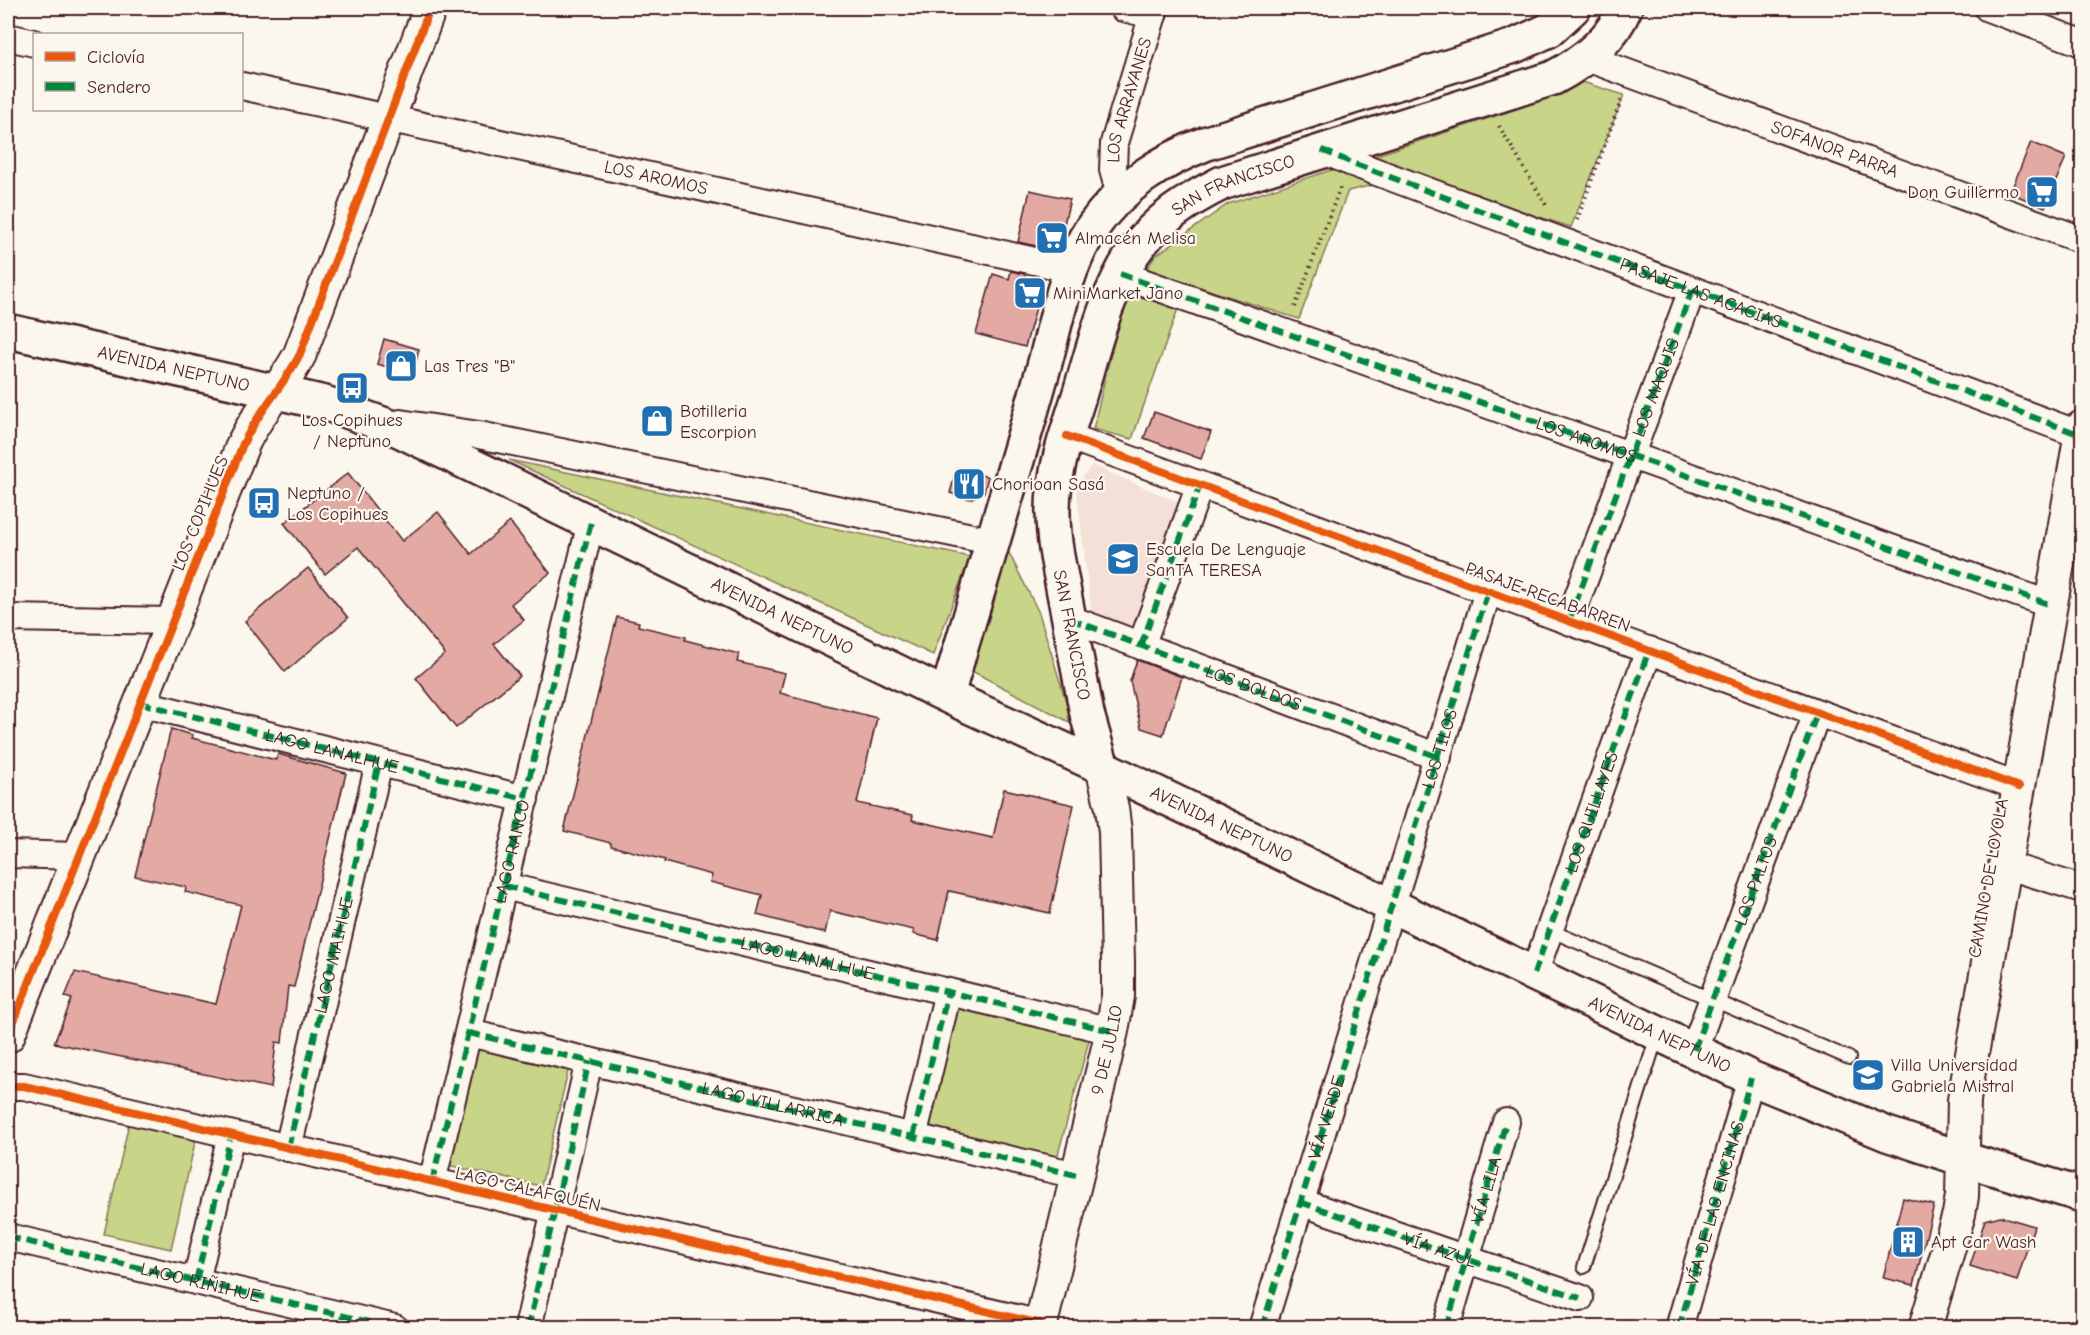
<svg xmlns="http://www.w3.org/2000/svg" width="2090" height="1335" font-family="'Comic Neue',sans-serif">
<rect width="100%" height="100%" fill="#fbf7ec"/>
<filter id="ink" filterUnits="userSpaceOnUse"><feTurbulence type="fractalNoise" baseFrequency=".0167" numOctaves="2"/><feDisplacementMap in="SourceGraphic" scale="12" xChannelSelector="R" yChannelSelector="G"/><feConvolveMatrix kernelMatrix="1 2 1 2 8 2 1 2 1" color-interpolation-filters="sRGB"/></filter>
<g filter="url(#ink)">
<path fill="#f4e0d6" d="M1092,465L1180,503L1137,627L1092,616L1076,486Z"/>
<g fill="#c8d487" stroke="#897a59" stroke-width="1.5">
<path d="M1579,81L1624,95L1571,227L1412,176L1348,191L1299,319L1187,283L1132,439L1093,429L1122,307L1155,256L1228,204L1538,102Z"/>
<path d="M509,460L970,557L933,655Z"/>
<path d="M1003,541L1039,613L1073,724L970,670Z"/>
<path d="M955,1000L1091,1033L1057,1158L926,1125Z"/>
<path d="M476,1045L569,1067L541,1186L447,1165Z"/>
<path d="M129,1123L196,1138L171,1249L104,1234Z"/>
</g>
<g fill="#e3a9a3" stroke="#4a1f2b" stroke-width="1.5">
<path d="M2031,142L2066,157L2045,207L2010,193Z"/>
<path d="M1030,190L1070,199L1061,237L1045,248L1018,242Z"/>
<path d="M1011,271L1024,274L1039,297L1025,347L976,334L993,274L1009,279Z"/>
<path d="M384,339L419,349L413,374L377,364Z"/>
<path d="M1154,412L1211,432L1201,459L1144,438Z"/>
<path d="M957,468L988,477L984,492L970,499L950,493Z"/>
<path d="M348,473L402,541L438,512L471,554L510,522L550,573L511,604L524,620L494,644L520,676L456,728L416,678L445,654L358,547L325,574L284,523Z"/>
<path d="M308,568L348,618L285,672L245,621Z"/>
<path d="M617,617L639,622L638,626L686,637L685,640L739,654L737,662L785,673L780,693L877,718L857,803L913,815L912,820L993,838L1004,789L1074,805L1050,913L949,891L938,940L913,934L914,930L830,911L825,933L757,915L762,895L710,882L712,875L664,862L665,860L611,846V843L564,831Z"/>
<path d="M1137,660L1182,677L1163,735L1141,728L1130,681Z"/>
<path d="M171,729L193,735L192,738L276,760L278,754L346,773L294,987L288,986L282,1043L276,1042L271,1088L54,1043L72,999L65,997L75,972L216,1004L241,905L185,892L186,887L135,876Z"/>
<path d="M1903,1198L1934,1205L1914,1285L1883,1278Z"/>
<path d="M2000,1216L2034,1226L2017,1281L1970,1266L1985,1220Z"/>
</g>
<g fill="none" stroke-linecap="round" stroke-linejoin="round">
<defs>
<g id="service">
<path d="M1549,930L1849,1058"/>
<path d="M1584,1267L1658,1033"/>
</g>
<g id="minor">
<path d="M1123,8L1153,15"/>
<path d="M1988,8L2082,43"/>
<path d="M8,37L34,43"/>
<path id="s1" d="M1587,58L2082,240"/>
<path id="s2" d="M242,86L1071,269"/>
<path d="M1322,150L1350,162L2081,435"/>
<path id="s3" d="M1120,195L1113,170L1114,143L1155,8"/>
<path id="s4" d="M1120,274L2051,605"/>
<path d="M400,423L479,435L991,541"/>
<path d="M1067,436L2019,787"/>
<path d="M8,618L172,621"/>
<path d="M1070,619L1438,757"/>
<path d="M1569,621L1692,290"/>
<path d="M1141,646L1200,485"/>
<path d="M140,703L525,799"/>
<path d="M8,854L79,856"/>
<path d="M2005,865L2082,889"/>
<path d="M504,886L1112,1031"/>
<path id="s5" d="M1534,974L1649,650"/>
<path id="s6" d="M469,1033L1076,1175"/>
<path d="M1694,1050L1817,713"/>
<path d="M8,1086H24L1041,1324"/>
<path d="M913,1137L948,992"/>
<path d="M288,1148L379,763"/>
<path d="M432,1182L591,522"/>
<path id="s7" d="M1300,1202L1580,1298"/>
<path id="s8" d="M8,1237L395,1328"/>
<path d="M196,1281L231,1135"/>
<path d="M528,1328L589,1061"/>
<path id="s9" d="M1262,1328L1488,591"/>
<path d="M1446,1328L1506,1122"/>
<path d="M1679,1328L1751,1078"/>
</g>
<g id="tertiary">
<path d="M8,1036L243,444C258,411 284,386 300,354L430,8"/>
<path id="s10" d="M1040,1328L1112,1031L1118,996V962L1115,832L1112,808L1102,767"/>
<path d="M1925,1328L1959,1214L1962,1196L1964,1100L2082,427"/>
</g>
<g id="secondary">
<path id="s11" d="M8,331L325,403L399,430L962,703L1102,767L1751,1078L1887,1134L1963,1159L2082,1195"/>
<path d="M947,695C978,589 1011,484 1041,377C1055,330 1064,268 1092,228C1121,186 1161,161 1207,143L1514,46L1549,30L1573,8"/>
<path id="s12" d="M1102,767L1087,714L1057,556C1053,532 1051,508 1055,484C1059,454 1070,425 1079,396C1094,347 1105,295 1134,252C1156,220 1188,200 1222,183L1553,78C1584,62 1611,41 1625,8"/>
</g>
</defs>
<use href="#service" stroke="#4a1f2b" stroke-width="16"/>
<use href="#minor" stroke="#4a1f2b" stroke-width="30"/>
<use href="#tertiary" stroke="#4a1f2b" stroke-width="36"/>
<use href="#secondary" stroke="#4a1f2b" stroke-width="38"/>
<g stroke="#4a1f2b" stroke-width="4" stroke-dasharray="1.5 4.5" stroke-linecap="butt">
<path d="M1499,126L1546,205"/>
<path d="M1577,220L1622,98"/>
<path d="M1295,307L1341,185"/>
</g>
<use href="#service" stroke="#fbf7ec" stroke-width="12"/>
<use href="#minor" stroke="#fbf7ec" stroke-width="26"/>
<use href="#tertiary" stroke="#fbf7ec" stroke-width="32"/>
<use href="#secondary" stroke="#fbf7ec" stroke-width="33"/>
<g stroke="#00873e" stroke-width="6" stroke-dasharray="12 6" stroke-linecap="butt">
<path id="s13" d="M1322,150L1350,162L2081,435"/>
<path d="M1120,274L2051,605"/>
<path id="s14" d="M1070,619L1438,757"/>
<path id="s15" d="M1569,621L1692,290"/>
<path d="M1141,646L1200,485"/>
<path id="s16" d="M140,703L525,799"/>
<path id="s17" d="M504,886L1112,1031"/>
<path d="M1534,974L1649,650"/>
<path d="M469,1033L1076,1175"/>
<path id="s18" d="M1694,1050L1817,713"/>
<path d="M913,1137L948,992"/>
<path id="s19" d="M288,1148L379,763"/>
<path id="s20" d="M432,1182L591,522"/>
<path d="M1300,1202L1580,1298"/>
<path d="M8,1237L395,1328"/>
<path d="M196,1281L231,1135"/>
<path d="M528,1328L589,1061"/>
<path d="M1262,1328L1488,591"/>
<path id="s21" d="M1446,1328L1506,1122"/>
<path id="s22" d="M1679,1328L1751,1078"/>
</g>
<defs>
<g id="cycleway">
<path d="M1067,436L2019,787"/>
<path d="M8,1036L243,444C258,411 284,386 300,354L430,8"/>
<path d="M8,1086H24L1041,1324"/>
</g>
</defs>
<use href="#cycleway" stroke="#fbf7ec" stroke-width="11"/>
<use href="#cycleway" stroke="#e8590c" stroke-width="8"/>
</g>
</g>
<defs>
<symbol id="supermarket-square" viewBox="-11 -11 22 22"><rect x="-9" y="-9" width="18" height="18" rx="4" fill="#1f6fb2" stroke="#fbf7ec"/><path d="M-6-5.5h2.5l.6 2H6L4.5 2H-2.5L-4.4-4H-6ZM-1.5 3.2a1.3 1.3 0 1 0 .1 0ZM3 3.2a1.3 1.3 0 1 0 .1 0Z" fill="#fff"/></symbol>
<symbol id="shop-square" viewBox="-11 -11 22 22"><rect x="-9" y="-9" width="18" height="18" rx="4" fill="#1f6fb2" stroke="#fbf7ec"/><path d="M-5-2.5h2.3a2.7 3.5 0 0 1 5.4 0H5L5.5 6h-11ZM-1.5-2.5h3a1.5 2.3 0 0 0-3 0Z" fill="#fff"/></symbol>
<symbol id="bus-square" viewBox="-11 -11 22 22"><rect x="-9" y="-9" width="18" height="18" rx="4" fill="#1f6fb2" stroke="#fbf7ec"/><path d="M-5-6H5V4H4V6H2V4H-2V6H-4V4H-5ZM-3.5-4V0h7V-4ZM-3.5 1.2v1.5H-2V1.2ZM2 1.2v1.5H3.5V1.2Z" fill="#fff"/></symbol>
<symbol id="restaurant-square" viewBox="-11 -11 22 22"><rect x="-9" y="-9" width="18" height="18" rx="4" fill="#1f6fb2" stroke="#fbf7ec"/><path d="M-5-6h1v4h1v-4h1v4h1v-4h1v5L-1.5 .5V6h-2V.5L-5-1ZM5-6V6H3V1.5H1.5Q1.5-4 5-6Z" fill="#fff"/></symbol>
<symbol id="school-square" viewBox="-11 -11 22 22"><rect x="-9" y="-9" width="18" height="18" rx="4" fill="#1f6fb2" stroke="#fbf7ec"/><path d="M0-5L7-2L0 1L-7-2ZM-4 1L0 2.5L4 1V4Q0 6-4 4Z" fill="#fff"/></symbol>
<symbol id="building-square" viewBox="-11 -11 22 22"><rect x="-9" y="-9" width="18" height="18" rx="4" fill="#1f6fb2" stroke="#fbf7ec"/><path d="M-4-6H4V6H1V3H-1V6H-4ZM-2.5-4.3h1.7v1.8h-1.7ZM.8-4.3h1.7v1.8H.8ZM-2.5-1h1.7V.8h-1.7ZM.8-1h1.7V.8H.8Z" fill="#fff"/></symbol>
</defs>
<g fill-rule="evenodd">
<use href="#supermarket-square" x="2023" y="173" width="38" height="38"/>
<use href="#supermarket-square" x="1033" y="219" width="38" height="38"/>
<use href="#supermarket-square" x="1011" y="274" width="38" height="38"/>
<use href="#shop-square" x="382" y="347" width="38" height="38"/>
<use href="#bus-square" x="333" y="369" width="38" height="38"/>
<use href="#shop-square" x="638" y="402" width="38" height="38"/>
<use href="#restaurant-square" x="950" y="465" width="38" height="38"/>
<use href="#bus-square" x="245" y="484" width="38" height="38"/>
<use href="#school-square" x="1104" y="540" width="38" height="38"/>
<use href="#school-square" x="1849" y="1056" width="38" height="38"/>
<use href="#building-square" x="1889" y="1223" width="38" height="38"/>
</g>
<g text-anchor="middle" stroke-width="4.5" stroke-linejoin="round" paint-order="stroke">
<g font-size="18" fill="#4a1f2b" stroke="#fbf7ec">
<text dy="6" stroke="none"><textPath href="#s3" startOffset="98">LOS ARRAYANES</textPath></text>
<text dy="6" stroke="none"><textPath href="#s1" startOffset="264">SOFANOR PARRA</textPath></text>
<text dy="6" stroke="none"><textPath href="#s2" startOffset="424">LOS AROMOS</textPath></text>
<text dy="6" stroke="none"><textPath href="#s12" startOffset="657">SAN FRANCISCO</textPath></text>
<text dy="6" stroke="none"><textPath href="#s13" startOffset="405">PASAJE LAS ACACIAS</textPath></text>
<text dy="6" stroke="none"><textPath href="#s11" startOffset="170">AVENIDA NEPTUNO</textPath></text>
<text dy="6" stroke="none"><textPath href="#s15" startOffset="249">LOS MAQUIS</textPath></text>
<text dy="6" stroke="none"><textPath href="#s4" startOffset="495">LOS AROMOS</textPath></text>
<text transform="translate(200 513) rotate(-68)" y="6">LOS COPIHUES</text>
<text transform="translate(1548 597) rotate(20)" y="6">PASAJE RECABARREN</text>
<text dy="6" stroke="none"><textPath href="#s11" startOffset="830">AVENIDA NEPTUNO</textPath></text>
<text transform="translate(1072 635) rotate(79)" y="6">SAN FRANCISCO</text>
<text dy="6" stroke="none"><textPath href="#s14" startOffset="196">LOS BOLDOS</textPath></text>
<text dy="6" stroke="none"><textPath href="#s9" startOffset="606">LOS TILOS</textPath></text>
<text dy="6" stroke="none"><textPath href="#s16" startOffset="198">LAGO LANALHUE</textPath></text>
<text dy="6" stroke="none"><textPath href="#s5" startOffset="172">LOS QUILLAYES</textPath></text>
<text dy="6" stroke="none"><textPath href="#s11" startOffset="1316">AVENIDA NEPTUNO</textPath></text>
<text dy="6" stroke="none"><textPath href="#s20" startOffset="340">LAGO RANCO</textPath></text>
<text transform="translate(1988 878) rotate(-80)" y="6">CAMINO DE LOYOLA</text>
<text dy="6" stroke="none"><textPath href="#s18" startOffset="180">LOS PALTOS</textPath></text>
<text dy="6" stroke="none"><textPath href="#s19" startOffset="198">LAGO MAIHUE</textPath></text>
<text dy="6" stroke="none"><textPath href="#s17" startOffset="312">LAGO LANALHUE</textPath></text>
<text dy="6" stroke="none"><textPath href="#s11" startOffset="1802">AVENIDA NEPTUNO</textPath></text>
<text dy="6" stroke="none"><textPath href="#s10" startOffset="286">9 DE JULIO</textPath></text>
<text dy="6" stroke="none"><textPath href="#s6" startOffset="312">LAGO VILLARRICA</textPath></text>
<text dy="6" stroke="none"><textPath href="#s9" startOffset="220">VÍA VERDE</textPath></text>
<text transform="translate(528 1189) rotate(13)" y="6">LAGO CALAFQUÉN</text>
<text dy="6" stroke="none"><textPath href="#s21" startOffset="144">VÍA LILA</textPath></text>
<text dy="6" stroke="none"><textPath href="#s22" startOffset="130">VÍA DE LAS ENCINAS</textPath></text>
<text dy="6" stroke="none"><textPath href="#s7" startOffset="148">VÍA AZUL</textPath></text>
<text dy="6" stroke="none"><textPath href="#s8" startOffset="198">LAGO RIÑIHUE</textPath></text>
</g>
<g font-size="18" fill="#4a1f2b" stroke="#fbf7ec" text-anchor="start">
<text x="2019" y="198" text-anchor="end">Don Guillermo</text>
<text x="1075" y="244">Almacén Melisa</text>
<text x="1053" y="299">MiniMarket Jano</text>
<text x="424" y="372">Las Tres "B"</text>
<text x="680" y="417">Botilleria<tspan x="680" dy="21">Escorpion</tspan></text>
<text x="352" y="426" text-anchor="middle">Los Copihues<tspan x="352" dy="21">/ Neptuno</tspan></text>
<text x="992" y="490">Chorioan Sasá</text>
<text x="287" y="499">Neptuno /<tspan x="287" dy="21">Los Copihues</tspan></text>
<text x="1146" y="555">Escuela De Lenguaje<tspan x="1146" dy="21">SanTA TERESA</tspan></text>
<text x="1891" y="1071">Villa Universidad<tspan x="1891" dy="21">Gabriela Mistral</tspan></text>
<text x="1931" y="1248">Apt Car Wash</text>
</g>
</g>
<rect width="2090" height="1335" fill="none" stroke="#fbf7ec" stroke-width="30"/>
<rect x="15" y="15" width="2060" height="1305" fill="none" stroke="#4a1f2b" stroke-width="2" filter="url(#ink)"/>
<rect x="33" y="33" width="210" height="78" fill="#fbf7ec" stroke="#b4a19f" stroke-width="1.5"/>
<rect x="45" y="52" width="30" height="9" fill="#e8590c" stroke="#b4a19f" stroke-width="1.5"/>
<text x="87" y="63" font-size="18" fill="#4a1f2b">Ciclovía</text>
<rect x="45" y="82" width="30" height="9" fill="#00873e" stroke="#b4a19f" stroke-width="1.5"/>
<text x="87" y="93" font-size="18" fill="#4a1f2b">Sendero</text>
</svg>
